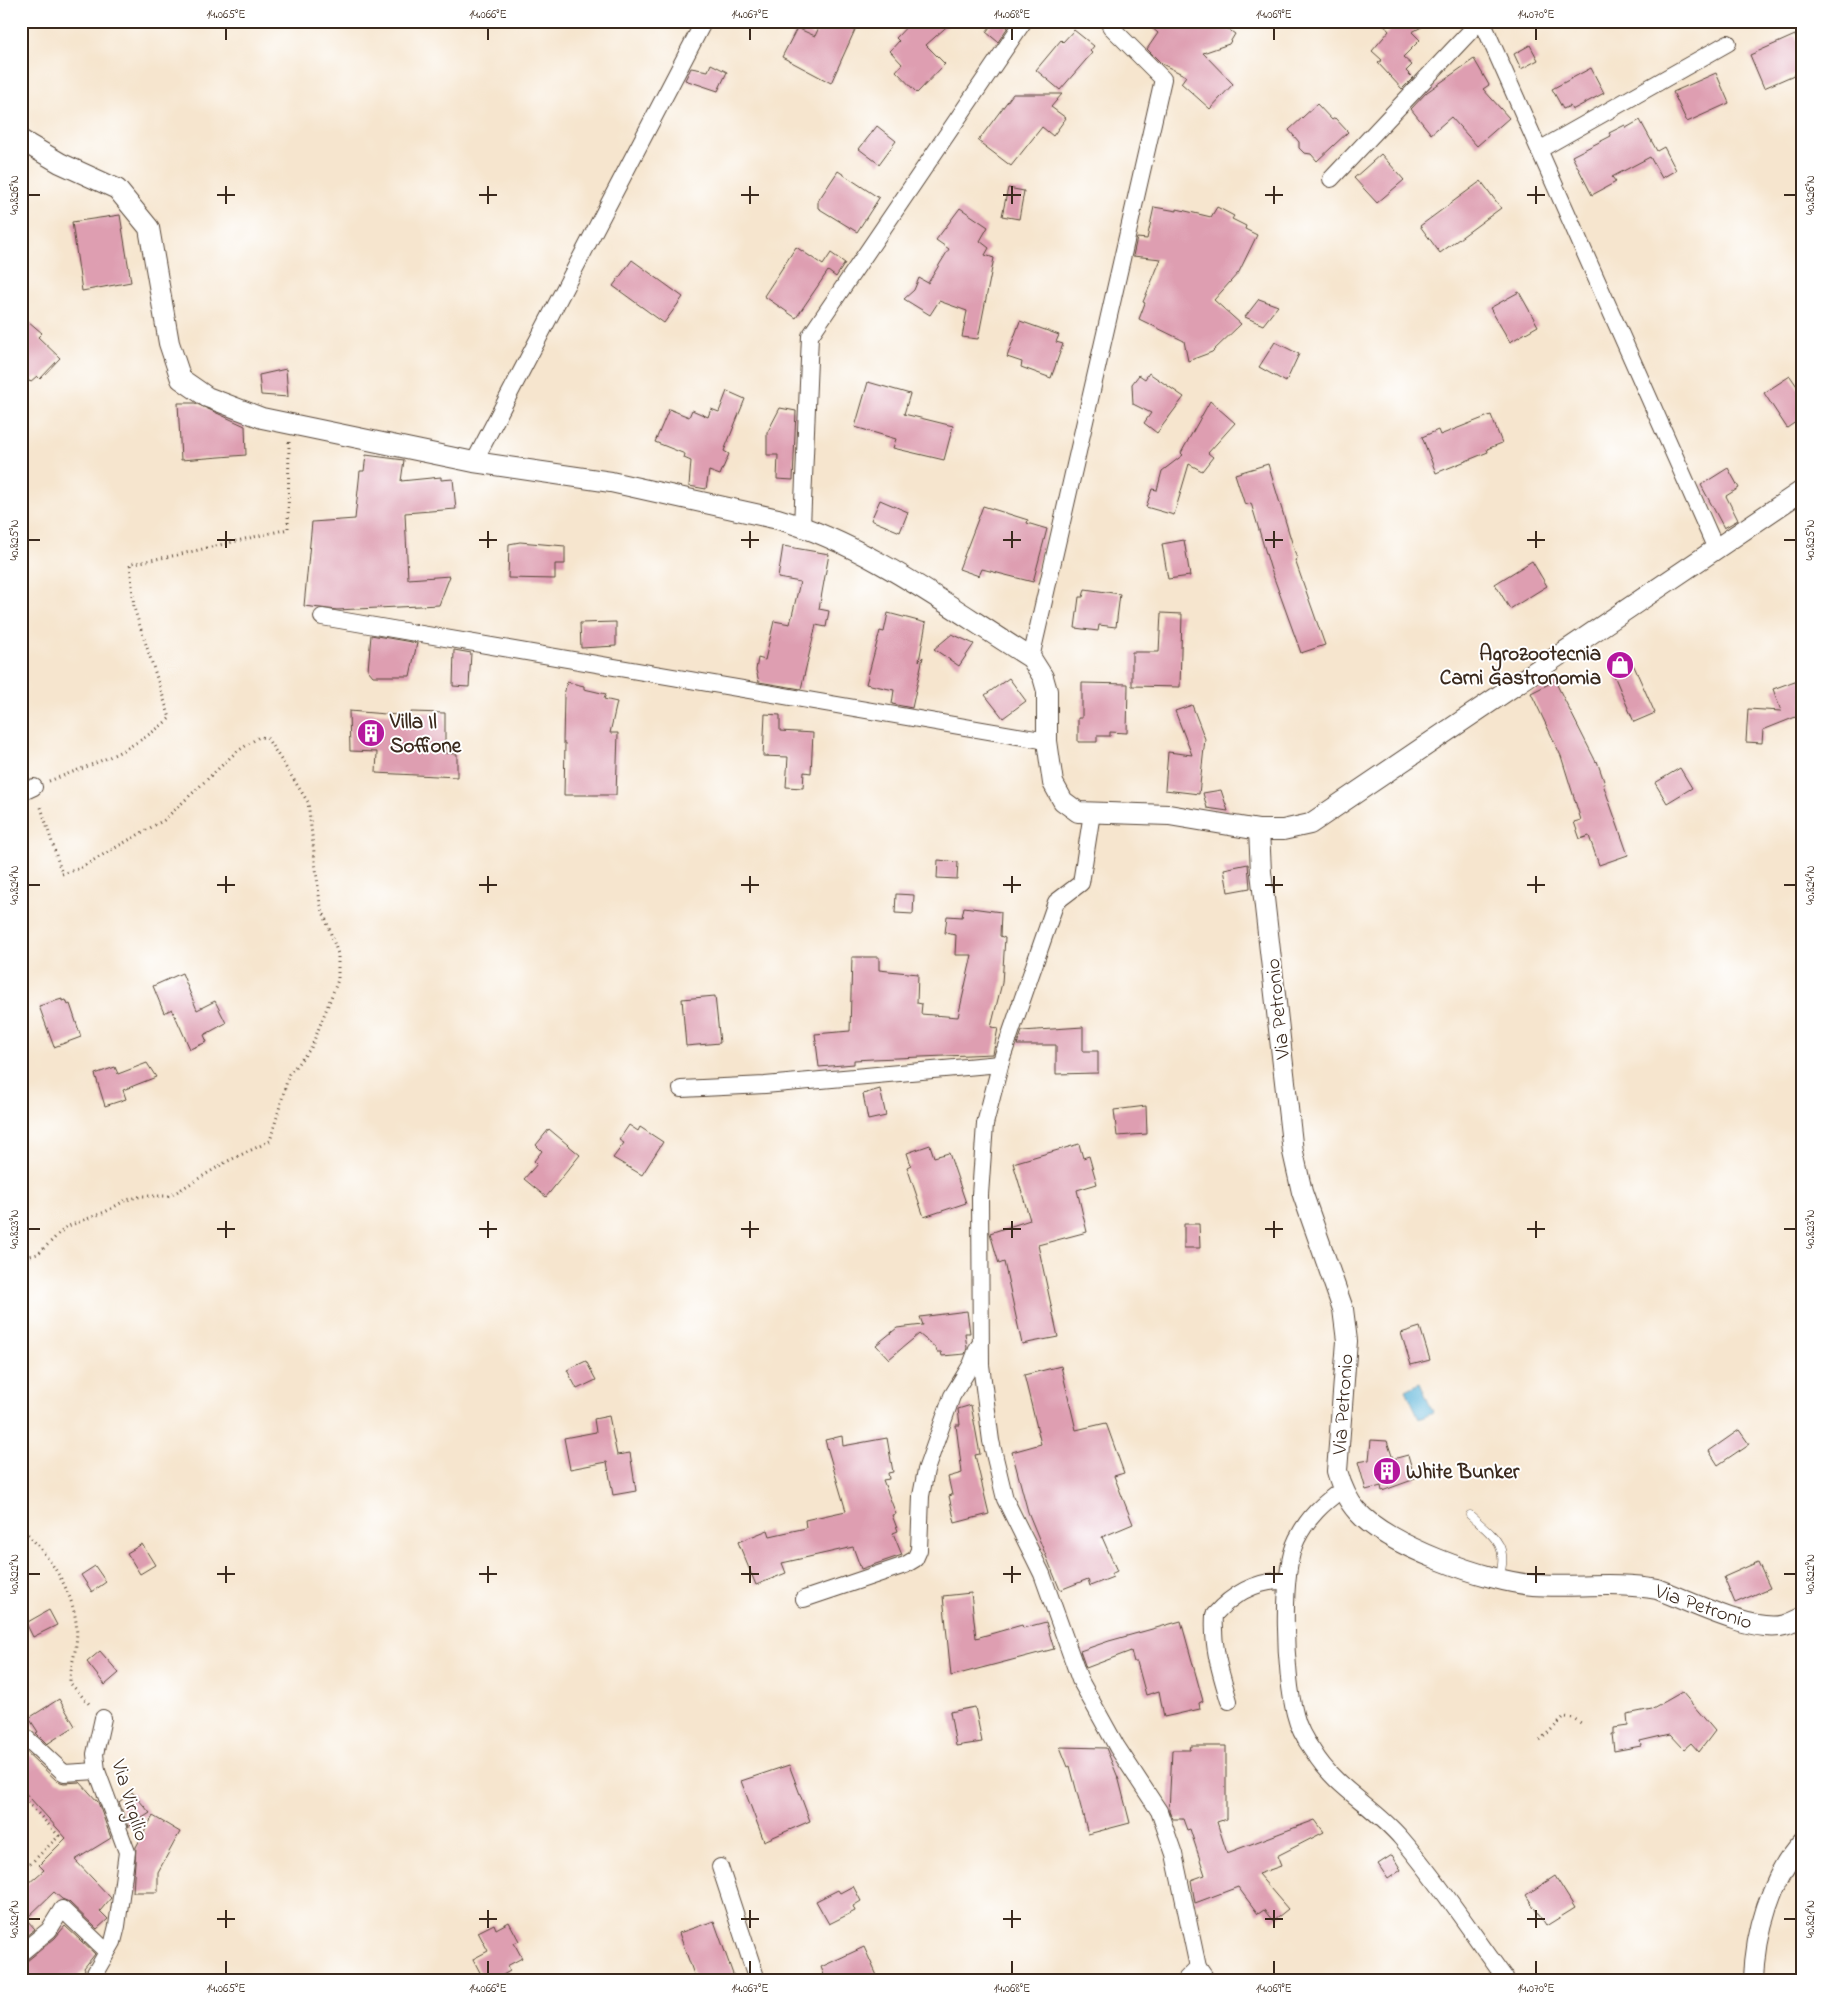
<svg xmlns="http://www.w3.org/2000/svg" width="1824" height="2001" font-family="'Indie Flower',sans-serif">
<rect width="100%" height="100%" fill="#fff"/>
<filter id="ink" filterUnits="userSpaceOnUse"><feTurbulence type="fractalNoise" baseFrequency=".02" numOctaves="2"/><feDisplacementMap in="SourceGraphic" scale="10" xChannelSelector="R" yChannelSelector="G"/><feConvolveMatrix kernelMatrix="1 2 1 2 8 2 1 2 1" color-interpolation-filters="sRGB"/></filter>
<filter id="wash" filterUnits="userSpaceOnUse"><feTurbulence type="fractalNoise" baseFrequency=".0096" numOctaves="4" result="noise"/><feDisplacementMap in="SourceGraphic" scale="20" xChannelSelector="R" yChannelSelector="G"/><feGaussianBlur stdDeviation="1.12" result="paint"/><feColorMatrix in="noise" values="0 0 0 0 0 0 0 0 0 0 0 0 0 0 0 0 0 1.4 0 .05"/><feComposite in="paint" operator="in"/></filter>
<g filter="url(#wash)">
<rect width="100%" height="100%" fill="#f6e5ce"/>
<path fill="#5bb4d8" stroke="#4b6f7b" d="M1420,1383L1433,1412L1419,1418L1406,1390Z"/>
<g id="blocks">
<g fill="#de9eb1">
<path d="M822,21H859L831,83L782,57L797,28L815,36Z"/>
<path d="M912,21H953L926,45L945,64L917,93L896,71L902,64L890,51L899,41L896,38Z"/>
<path d="M995,21H1001L1008,27L998,42L986,32Z"/>
<path d="M1144,21H1233L1228,29L1235,34L1229,44L1203,53L1233,84L1210,109L1181,83L1186,76L1162,64L1147,49L1158,33Z"/>
<path d="M1380,21H1433L1412,32L1420,40L1403,57L1412,65L1406,71L1413,78L1402,89L1378,63L1382,60L1372,51L1389,31Z"/>
<path d="M1074,30L1094,46L1090,51L1092,53L1060,90L1036,70L1061,40L1063,42Z"/>
<path d="M1795,35L1803,52V71L1764,88L1750,55Z"/>
<path d="M1530,45L1538,60L1521,69L1514,54Z"/>
<path d="M1474,59L1489,85L1483,89L1509,118L1477,146L1451,117L1431,134L1411,109L1427,92Z"/>
<path d="M711,64L727,72L718,91L685,80L691,68L708,71Z"/>
<path d="M1591,68L1604,93L1572,110L1570,106L1563,109L1552,89Z"/>
<path d="M1716,73L1729,103L1687,122L1673,92Z"/>
<path d="M1013,94H1062L1051,107L1066,118L1053,136L1042,127L1011,166L978,141Z"/>
<path d="M1317,104L1332,120L1335,118L1348,132L1317,161L1311,154L1304,153L1299,148V142L1289,130Z"/>
<path d="M1640,120L1657,151L1664,147L1676,170L1662,178L1650,157L1612,177L1616,182L1592,195L1572,156L1611,136L1609,133L1625,125L1626,128Z"/>
<path d="M877,126L896,141L879,164L859,149Z"/>
<path d="M1381,154L1404,180L1377,203L1354,178Z"/>
<path d="M838,171L879,198L857,232L818,208V201Z"/>
<path d="M1481,181L1501,208L1440,253L1420,226Z"/>
<path d="M1008,188L1024,191L1019,219L1002,216Z"/>
<path d="M1154,207L1177,211V209L1211,217L1217,207L1234,216L1232,219L1246,226L1245,229L1257,235L1239,272L1214,300L1241,324L1212,352L1188,361L1184,341L1139,319L1145,303L1143,302L1161,259L1133,256L1137,238L1147,239Z"/>
<path d="M960,208L988,227L980,241L989,248L985,255L994,258L978,339L962,337L967,311L939,301L930,315L904,299L914,290L919,278L928,283L949,249L936,240Z"/>
<path d="M120,215L131,282L82,291L72,222Z"/>
<path d="M796,247L823,265L831,253L845,263L836,277L828,271L796,318L764,296Z"/>
<path d="M632,260L683,297L664,323L613,286Z"/>
<path d="M1519,292L1538,326L1510,342L1490,308Z"/>
<path d="M1259,299L1278,306L1263,325L1245,317Z"/>
<path d="M21,315L42,333L38,337L60,358L40,379L37,376L30,382L21,372Z"/>
<path d="M1020,321L1059,335L1056,342L1063,344L1051,378L1021,367L1022,362L1007,357Z"/>
<path d="M1275,342L1299,354L1286,382L1259,367Z"/>
<path d="M286,369L288,397L261,395L259,375Z"/>
<path d="M1149,373L1184,397L1157,433L1144,423L1151,413L1133,404L1132,384L1139,375L1145,379Z"/>
<path d="M1790,376L1803,395V417L1787,428L1764,393Z"/>
<path d="M868,382L910,394L904,414L953,426L944,460L893,448L896,439L855,427Z"/>
<path d="M727,391L745,399L724,451L729,454L720,475L709,471L706,489L689,486L691,461L684,458L685,454L655,442L669,409L689,417L692,410L708,417L711,409L719,412Z"/>
<path d="M1210,401L1235,423L1208,453L1213,457L1202,471L1189,464L1174,515L1146,507L1152,489L1157,490L1162,471L1183,455L1181,453Z"/>
<path d="M178,403H195L245,426L246,455L181,460Z"/>
<path d="M780,408L796,411L793,480L777,479L778,455H767V433Z"/>
<path d="M1491,415L1502,443L1487,449L1488,452L1436,473L1422,437L1438,430L1440,435Z"/>
<path d="M366,455L404,460L401,481L441,477V480L453,479L456,509L405,513L408,579L450,576L439,605L337,610L304,606L312,522L355,519L360,471H364Z"/>
<path d="M1268,464L1297,559L1295,560L1325,645L1301,653L1270,567L1251,503L1245,505L1235,474Z"/>
<path d="M1728,468L1739,488L1726,496L1738,520L1724,528L1701,485Z"/>
<path d="M880,500L908,512L900,532L871,520Z"/>
<path d="M983,506L1028,520L1027,523L1047,529L1033,582L982,569L979,576L959,569Z"/>
<path d="M1184,540L1190,576L1168,579L1162,544Z"/>
<path d="M520,542L565,546V564H555V579L508,578L509,544Z"/>
<path d="M783,546L829,554L819,609L829,611L826,627L816,625L801,689L759,682L756,670L758,658L765,660L774,621L790,624L800,582L778,578Z"/>
<path d="M1532,561L1547,586L1510,609L1495,584Z"/>
<path d="M1085,589L1120,594L1116,627L1099,625L1098,631L1075,628L1079,597H1083Z"/>
<path d="M888,613L926,623L919,661L923,657L912,708L892,704L894,690L866,684L880,631L884,632Z"/>
<path d="M1161,613L1182,614L1180,687L1132,686V652H1159Z"/>
<path d="M616,622V646L581,648L580,623Z"/>
<path d="M952,634L974,644L959,666L934,649Z"/>
<path d="M371,635L417,643L410,676H373L368,670Z"/>
<path d="M454,650L471,653L469,687L453,686Z"/>
<path d="M1633,664L1655,713L1634,722L1613,673Z"/>
<path d="M1009,678L1026,701L1003,718L985,695Z"/>
<path d="M1803,678V714L1763,730L1762,743L1746,742L1748,709L1781,711L1773,689Z"/>
<path d="M1555,681L1596,762L1597,761L1605,784H1603L1628,855L1599,865L1589,836L1580,839L1574,822L1581,820L1561,756L1531,693Z"/>
<path d="M567,682L584,686V689L606,694L604,699L617,702L610,733H618L616,795H564L565,743H563L564,695Z"/>
<path d="M1082,683L1128,684L1127,733L1110,732V736H1097V742H1078V718H1082Z"/>
<path d="M1192,705L1205,739L1199,794L1165,790L1168,752L1192,755L1175,711Z"/>
<path d="M349,711L410,716L411,712L445,713V753L457,754V777L376,773L377,752L350,751Z"/>
<path d="M765,714L780,715V731L813,733L811,773L804,772L803,788L786,787L788,757L763,756Z"/>
<path d="M1680,768L1692,788L1667,803L1655,783Z"/>
<path d="M1221,790L1228,811L1207,808L1203,793Z"/>
<path d="M938,860L958,862L957,879L937,878Z"/>
<path d="M1248,864L1250,888L1228,892L1224,869Z"/>
<path d="M896,894L914,895L913,914L895,913Z"/>
<path d="M964,907L1001,912L1000,936L1005,938L1002,983L991,1027L998,1028L993,1054L873,1059L854,1060V1064L819,1067L815,1034L850,1031L852,957H879V970L918,974L917,1003L922,1004L921,1014L958,1017L972,955H955L956,935L945,933L947,916L962,917Z"/>
<path d="M182,973L197,1010L215,1001L226,1023L204,1035L207,1042L190,1049L172,1009L164,1013L153,986Z"/>
<path d="M715,996L720,1043L686,1046L682,999Z"/>
<path d="M62,999V1001L66,1000L68,1005L70,1004L81,1037L54,1047L39,1006Z"/>
<path d="M1083,1027V1051H1098V1073L1056,1074V1045H1017L1022,1031Z"/>
<path d="M147,1063L156,1077L123,1090L126,1099L105,1106L95,1074L115,1067L118,1074Z"/>
<path d="M880,1089L886,1116L868,1120L863,1094Z"/>
<path d="M1146,1106L1147,1134L1117,1136L1114,1110Z"/>
<path d="M629,1125L638,1131L640,1127L663,1142L642,1175L613,1158L624,1143L619,1140Z"/>
<path d="M549,1129L580,1155L546,1197L524,1179L537,1164L534,1161L542,1151L536,1145Z"/>
<path d="M1079,1144L1083,1158L1089,1156L1097,1184L1077,1190L1087,1232L1038,1245L1058,1337L1022,1344L1004,1262L999,1264L990,1233L1030,1220L1013,1163Z"/>
<path d="M930,1145L934,1157L949,1153L966,1203L924,1217L907,1167L911,1165L907,1153Z"/>
<path d="M1184,1224H1199L1200,1248H1184Z"/>
<path d="M967,1311L970,1333H965L967,1348L965,1354L942,1356L941,1352H937L936,1348L919,1334L889,1359L876,1345L897,1328L923,1325L920,1317Z"/>
<path d="M1420,1327L1430,1360L1411,1365L1401,1333Z"/>
<path d="M586,1361L596,1380L577,1389L567,1370Z"/>
<path d="M1061,1366L1076,1430L1106,1423L1124,1473L1114,1476L1133,1524L1102,1537L1117,1571L1111,1574L1113,1577L1090,1586L1088,1579L1060,1590L1028,1512L1012,1452L1041,1444L1024,1375Z"/>
<path d="M971,1405L980,1454L975,1455L989,1514L955,1523L949,1496L952,1495L948,1477L962,1473L956,1425H960L958,1409Z"/>
<path d="M609,1416L617,1455L630,1453L636,1491L613,1495L607,1462L570,1469L564,1438L596,1432L594,1419Z"/>
<path d="M1739,1430L1749,1444L1718,1465L1709,1451Z"/>
<path d="M842,1436L843,1446L887,1438L893,1472L888,1473L889,1479L883,1480L896,1514L892,1515L898,1531L893,1533L902,1555L861,1569L853,1547L782,1563L786,1573L756,1585L738,1542L768,1530L770,1536L806,1528L805,1520L846,1511L825,1440Z"/>
<path d="M1371,1440L1387,1441L1393,1459L1408,1455L1415,1479L1382,1491L1381,1486L1366,1490L1358,1462L1369,1460Z"/>
<path d="M142,1544L155,1565L140,1574L127,1553Z"/>
<path d="M1758,1562L1770,1588L1735,1603L1724,1577Z"/>
<path d="M95,1566L106,1582L92,1592L81,1575Z"/>
<path d="M971,1593L976,1638L1022,1625L1023,1628L1046,1622L1054,1649L951,1676L943,1596Z"/>
<path d="M49,1610L57,1625L33,1637L26,1623Z"/>
<path d="M1181,1621L1203,1701L1199,1703L1200,1709L1164,1717L1159,1691L1146,1695L1137,1662H1134L1131,1651L1086,1668L1080,1651L1109,1641Z"/>
<path d="M100,1651L119,1673L105,1685L87,1662Z"/>
<path d="M1682,1692L1715,1731L1699,1752L1691,1743L1684,1749L1670,1734L1640,1741L1641,1746L1614,1751L1612,1734H1614V1728L1628,1726L1627,1714L1652,1709Z"/>
<path d="M59,1699L75,1726L47,1744L36,1733L38,1732L29,1718Z"/>
<path d="M975,1707L982,1742L956,1746L950,1712Z"/>
<path d="M1191,1746H1226V1819L1217,1822L1227,1853L1315,1820L1324,1832L1277,1856L1281,1866L1258,1874L1288,1909L1273,1921L1264,1910L1258,1914L1238,1887L1195,1903L1191,1880L1205,1875L1190,1829L1187,1830L1183,1819H1172L1169,1811L1172,1750H1190Z"/>
<path d="M21,1747L57,1781L64,1783L80,1782L98,1802L111,1838L75,1860L111,1898L100,1911L108,1919L97,1929L69,1902L62,1899L54,1892L26,1919L35,1929L21,1940V1890L44,1870L39,1865L66,1838L21,1788Z"/>
<path d="M1060,1747L1106,1748L1119,1780L1130,1823L1088,1834L1070,1766L1068,1767Z"/>
<path d="M789,1765L810,1821L764,1841L741,1781Z"/>
<path d="M132,1792L150,1813L128,1827L119,1802Z"/>
<path d="M153,1816L180,1832L158,1872V1892H133L136,1847Z"/>
<path d="M1392,1855L1401,1870L1388,1879L1378,1864Z"/>
<path d="M1555,1876L1575,1908L1546,1926L1526,1895Z"/>
<path d="M853,1886L861,1901L853,1906L855,1911L829,1924L816,1901L838,1890L840,1893Z"/>
<path d="M714,1921L735,1980H696L679,1933Z"/>
<path d="M509,1922L519,1941L514,1943L522,1958L507,1966L510,1971L494,1980H484L473,1959L488,1951L478,1932L494,1924L496,1929Z"/>
<path d="M65,1926L95,1954L84,1968L85,1970L74,1980H21V1963L27,1961L55,1938Z"/>
<path d="M864,1947L879,1980H826L821,1967Z"/>
</g>
</g>
</g>
<g filter="url(#ink)">
<use href="#blocks" fill-opacity="0" stroke="#574638" stroke-width="1"/>
<g fill="none" stroke-linecap="round" stroke-linejoin="round">
<defs>
<path id="service" d="M1470,1515C1493,1536 1510,1544 1499,1578"/>
<g id="minor">
<path d="M1482,21L1716,549"/>
<path d="M1539,150L1728,43"/>
<path d="M1331,179L1480,21"/>
<path d="M474,462L704,21"/>
<path d="M802,526L810,336L1024,21"/>
<path d="M322,617L1047,741"/>
<path d="M1031,658L1163,79L1110,26V21"/>
<path d="M21,793L34,787"/>
<path d="M1092,813L1081,883L1056,902L1002,1058L985,1124L980,1195L981,1365L991,1441L1005,1499L1042,1574L1080,1680L1117,1747L1159,1811L1174,1854L1198,1967L1207,1980"/>
<path d="M681,1089L765,1085L1000,1064"/>
<path d="M1343,1489C1323,1503 1308,1517 1297,1539C1280,1573 1285,1676 1295,1714C1298,1727 1305,1740 1313,1751C1335,1788 1374,1806 1401,1838C1439,1882 1471,1932 1505,1978"/>
<path d="M804,1599L905,1565L915,1559L919,1550L921,1496L926,1470L952,1396L971,1365L978,1347"/>
<path d="M1229,1701C1220,1671 1212,1646 1214,1615C1233,1594 1257,1580 1286,1581"/>
<path d="M21,1733L64,1773L97,1771"/>
<path d="M720,1867L757,1980"/>
<path d="M21,1953L49,1930L62,1909L107,1952"/>
<path d="M91,1980L113,1942L117,1926L127,1852L97,1771L95,1754L103,1718"/>
<path d="M1185,1980L1198,1967"/>
</g>
<g id="tertiary">
<path d="M21,140L60,163L117,189L149,228L169,343L181,379L207,397L262,418L474,462L611,482L778,519C868,545 951,608 1031,658L1043,677L1047,691V741L1053,783L1063,801L1078,812L1169,815L1259,830H1283L1310,824L1803,490"/>
<path d="M1259,830L1261,872L1293,1152L1302,1192L1343,1309L1347,1341L1337,1471C1341,1485 1346,1499 1357,1511C1386,1545 1488,1582 1533,1585C1574,1588 1616,1581 1657,1589C1688,1601 1754,1634 1785,1625C1791,1623 1797,1620 1803,1617"/>
<path d="M1754,1980C1755,1934 1771,1876 1803,1842"/>
</g>
</defs>
<use href="#service" stroke="#574638" stroke-width="9"/>
<use href="#minor" stroke="#574638" stroke-width="18"/>
<use href="#tertiary" stroke="#574638" stroke-width="22"/>
<g stroke="#574638" stroke-width="3" stroke-dasharray="1 4" stroke-linecap="butt">
<path d="M49,781C96,763 131,752 170,718L134,608L130,564L177,555L288,529L289,442"/>
<path d="M21,1258L38,1254L66,1227L105,1212L126,1200L142,1196H170L226,1162L270,1141L289,1074L311,1048L338,980V954L320,903L308,802L267,738L259,737L235,753L164,820L78,869L62,874L40,804"/>
<path d="M21,1527C51,1558 82,1600 76,1645C74,1659 70,1668 70,1683L91,1706"/>
<path d="M1540,1740L1565,1717L1573,1718L1581,1723"/>
<path d="M21,1795L59,1836L21,1873"/>
</g>
<use href="#service" stroke="#fff" stroke-width="8"/>
<use href="#minor" stroke="#fff" stroke-width="16"/>
<use href="#tertiary" stroke="#fff" stroke-width="20"/>
</g>
</g>
<path fill="none" stroke="#3b2a1e" stroke-width="2" d="M226,28V40M488,28V40M750,28V40M1012,28V40M1274,28V40M1536,28V40M226,186V204M488,186V204M750,186V204M1012,186V204M1274,186V204M1536,186V204M28,195H40M217,195H235M479,195H497M741,195H759M1003,195H1021M1265,195H1283M1527,195H1545M1784,195H1796M226,531V548M488,531V548M750,531V548M1012,531V548M1274,531V548M1536,531V548M28,540H40M217,540H235M479,540H497M741,540H759M1003,540H1021M1265,540H1283M1527,540H1545M1784,540H1796M226,876V893M488,876V893M750,876V893M1012,876V893M1274,876V893M1536,876V893M28,885H40M217,885H235M479,885H497M741,885H759M1003,885H1021M1265,885H1283M1527,885H1545M1784,885H1796M226,1221V1238M488,1221V1238M750,1221V1238M1012,1221V1238M1274,1221V1238M1536,1221V1238M28,1229H40M217,1229H235M479,1229H497M741,1229H759M1003,1229H1021M1265,1229H1283M1527,1229H1545M1784,1229H1796M226,1566V1583M488,1566V1583M750,1566V1583M1012,1566V1583M1274,1566V1583M1536,1566V1583M28,1574H40M217,1574H235M479,1574H497M741,1574H759M1003,1574H1021M1265,1574H1283M1527,1574H1545M1784,1574H1796M226,1910V1928M488,1910V1928M750,1910V1928M1012,1910V1928M1274,1910V1928M1536,1910V1928M28,1919H40M217,1919H235M479,1919H497M741,1919H759M1003,1919H1021M1265,1919H1283M1527,1919H1545M1784,1919H1796M226,1961V1974M488,1961V1974M750,1961V1974M1012,1961V1974M1274,1961V1974M1536,1961V1974"/>
<defs>
<symbol id="shop-disc" viewBox="-11 -11 22 22"><circle r="9.5" fill="#b5179e" stroke="#fff"/><path d="M-5-2.5h2.3a2.7 3.5 0 0 1 5.4 0H5L5.5 6h-11ZM-1.5-2.5h3a1.5 2.3 0 0 0-3 0Z" fill="#fff"/></symbol>
<symbol id="building-disc" viewBox="-11 -11 22 22"><circle r="9.5" fill="#b5179e" stroke="#fff"/><path d="M-4-6H4V6H1V3H-1V6H-4ZM-2.5-4.3h1.7v1.8h-1.7ZM.8-4.3h1.7v1.8H.8ZM-2.5-1h1.7V.8h-1.7ZM.8-1h1.7V.8H.8Z" fill="#fff"/></symbol>
</defs>
<g fill-rule="evenodd">
<use href="#shop-disc" x="1604" y="649" width="32" height="32"/>
<use href="#building-disc" x="355" y="717" width="32" height="32"/>
<use href="#building-disc" x="1371" y="1455" width="32" height="32"/>
</g>
<g text-anchor="middle" stroke-width="4" stroke-linejoin="round" paint-order="stroke">
<g font-size="21" font-weight="bold" fill="#3b2a1e" stroke="#fff" text-anchor="start">
<text x="1601" y="660" text-anchor="end">Agrozootecnia<tspan x="1601" dy="24">Carni Gastronomia</tspan></text>
<text x="390" y="728">Villa Il<tspan x="390" dy="24">Soffione</tspan></text>
<text x="1406" y="1478">White Bunker</text>
</g>
<g font-size="21" fill="#3b2a1e" stroke="#fff">
<text transform="translate(1277 1009) rotate(-96)" y="7">Via Petronio</text>
<text transform="translate(1342 1404) rotate(-86)" y="7">Via Petronio</text>
<text transform="translate(1704 1606) rotate(19)" y="7">Via Petronio</text>
<text transform="translate(131 1800) rotate(73)" y="7">Via Virgilio</text>
</g>
</g>
<rect width="1824" height="2001" fill="none" stroke="#fff" stroke-width="55"/>
<rect x="28" y="28" width="1768" height="1946" fill="none" stroke="#3b2a1e" stroke-width="2"/>
<g font-size="12" text-anchor="middle" fill="#3b2a1e">
<text x="226" y="18">14.065°E</text>
<text x="488" y="18">14.066°E</text>
<text x="750" y="18">14.067°E</text>
<text x="1012" y="18">14.068°E</text>
<text x="1274" y="18">14.069°E</text>
<text x="1536" y="18">14.070°E</text>
<text transform="translate(14 195) rotate(-90)" y="4">40.826°N</text>
<text transform="translate(1810 195) rotate(-90)" y="4">40.826°N</text>
<text transform="translate(14 540) rotate(-90)" y="4">40.825°N</text>
<text transform="translate(1810 540) rotate(-90)" y="4">40.825°N</text>
<text transform="translate(14 885) rotate(-90)" y="4">40.824°N</text>
<text transform="translate(1810 885) rotate(-90)" y="4">40.824°N</text>
<text transform="translate(14 1229) rotate(-90)" y="4">40.823°N</text>
<text transform="translate(1810 1229) rotate(-90)" y="4">40.823°N</text>
<text transform="translate(14 1574) rotate(-90)" y="4">40.822°N</text>
<text transform="translate(1810 1574) rotate(-90)" y="4">40.822°N</text>
<text transform="translate(14 1919) rotate(-90)" y="4">40.821°N</text>
<text transform="translate(1810 1919) rotate(-90)" y="4">40.821°N</text>
<text x="226" y="1992">14.065°E</text>
<text x="488" y="1992">14.066°E</text>
<text x="750" y="1992">14.067°E</text>
<text x="1012" y="1992">14.068°E</text>
<text x="1274" y="1992">14.069°E</text>
<text x="1536" y="1992">14.070°E</text>
</g>
</svg>
